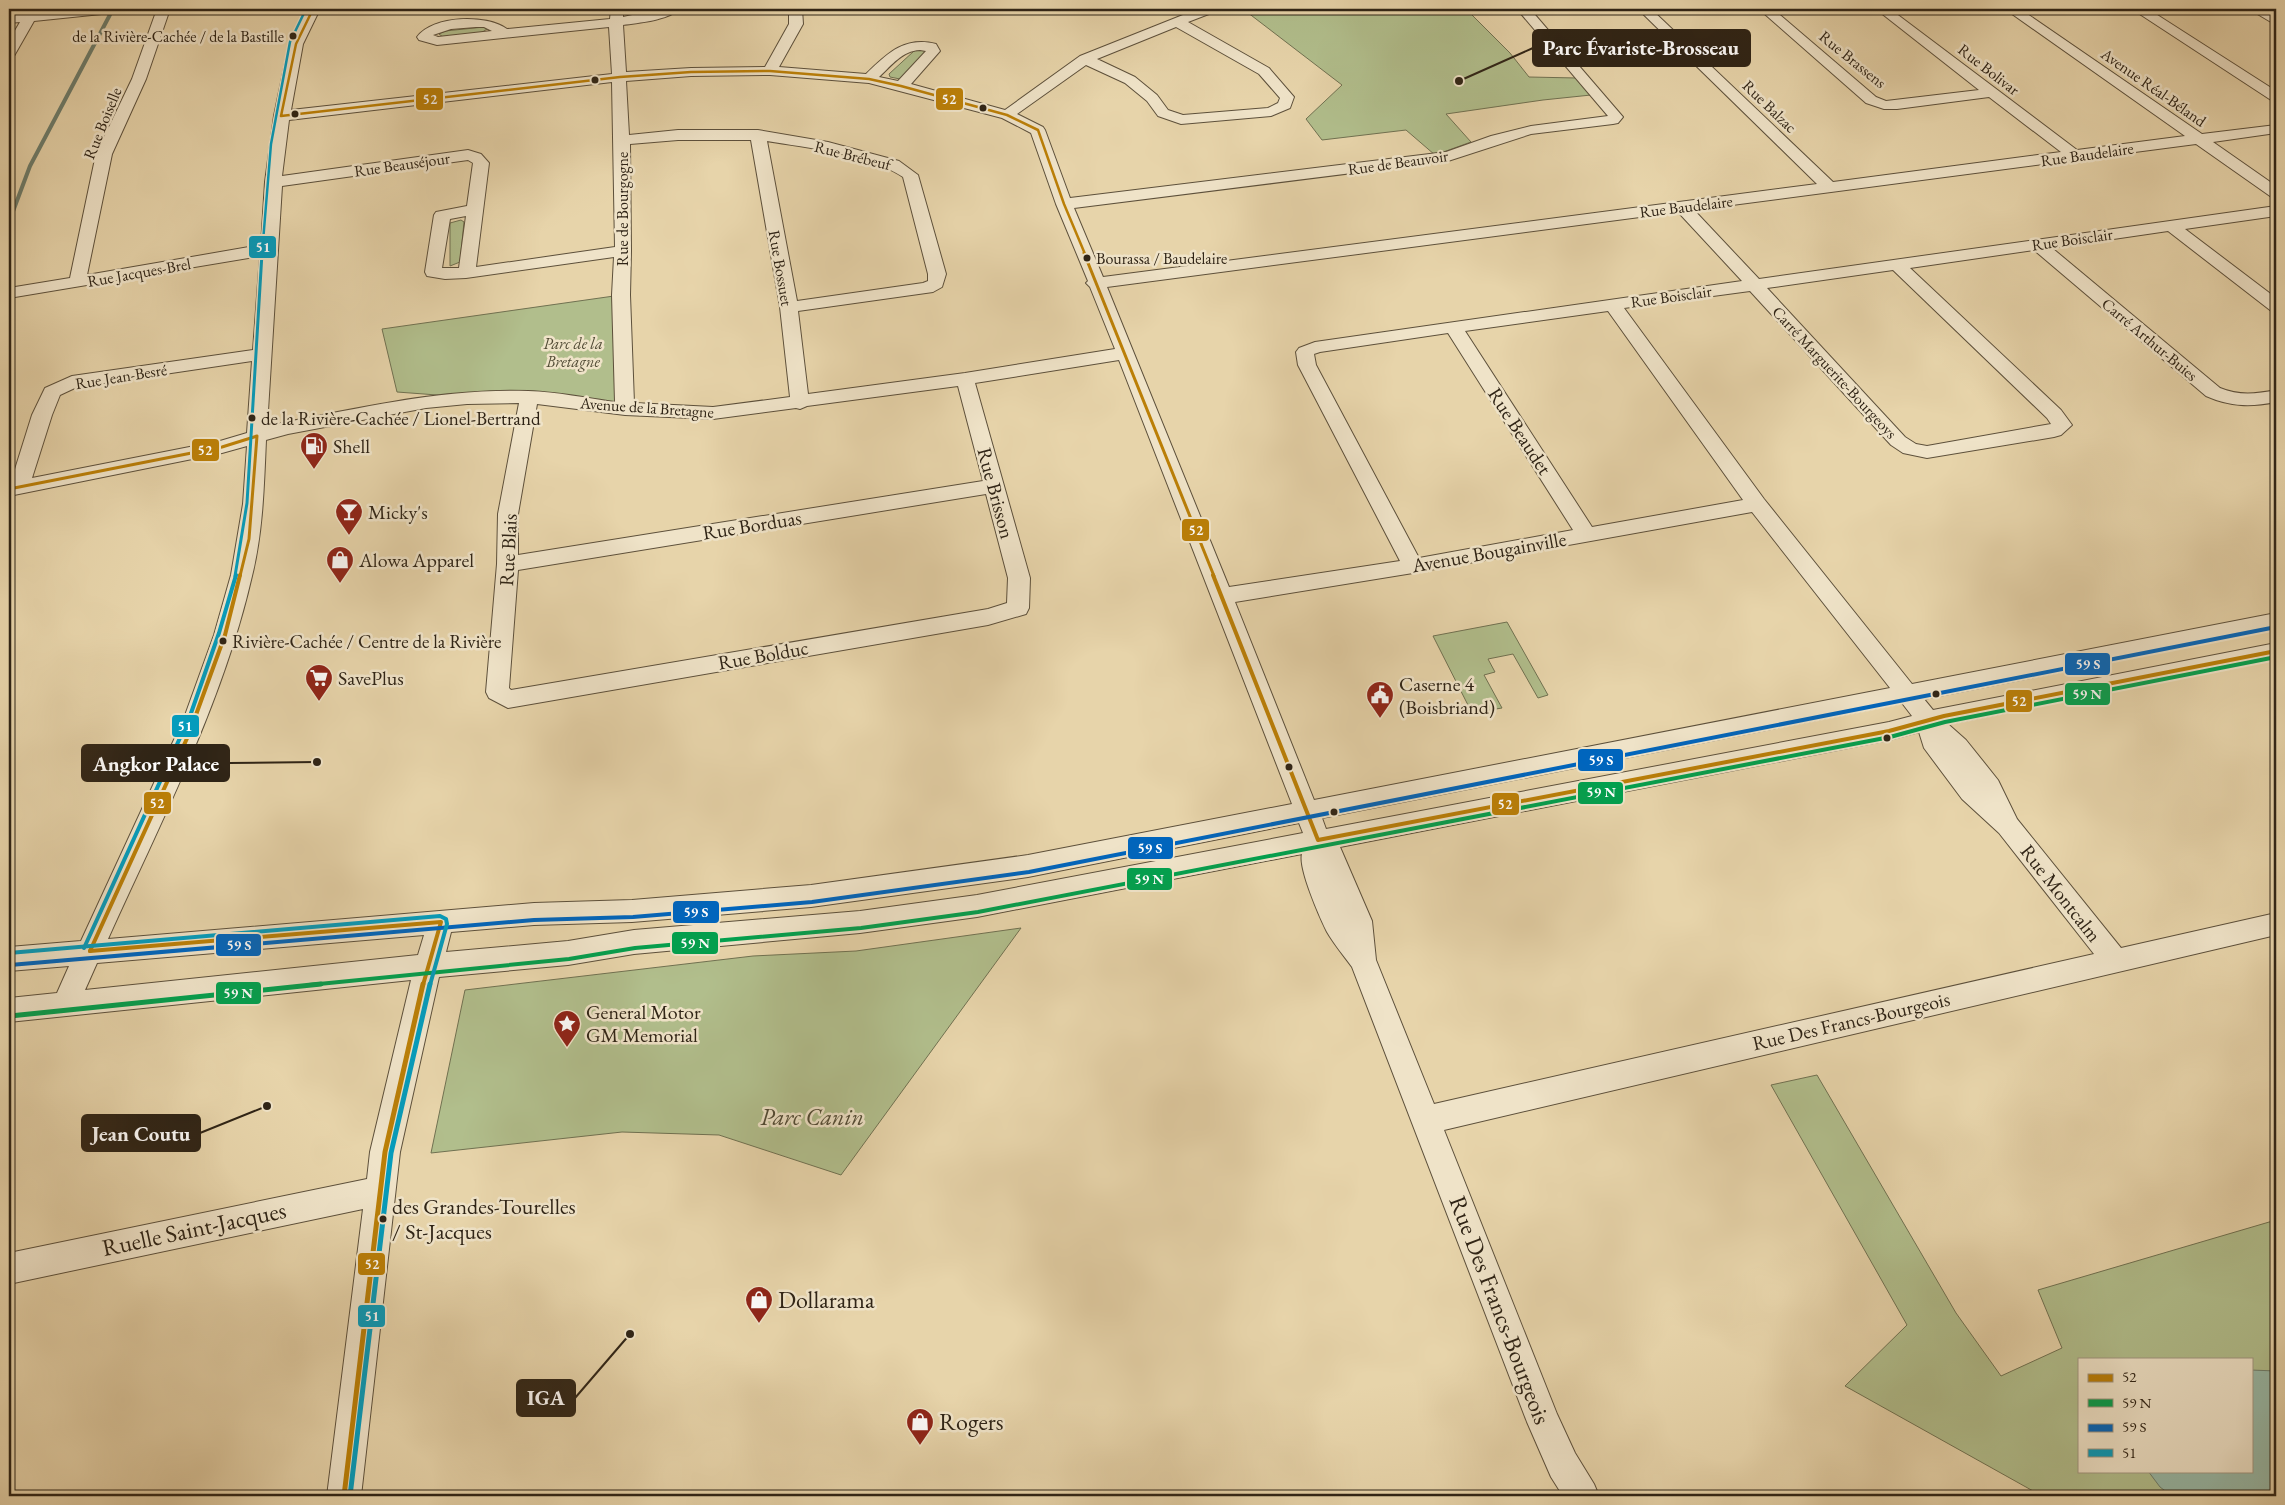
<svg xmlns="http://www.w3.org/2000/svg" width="2285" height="1505" font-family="'EB Garamond',serif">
<rect width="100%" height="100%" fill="#e7d4aa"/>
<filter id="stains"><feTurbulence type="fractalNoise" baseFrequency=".004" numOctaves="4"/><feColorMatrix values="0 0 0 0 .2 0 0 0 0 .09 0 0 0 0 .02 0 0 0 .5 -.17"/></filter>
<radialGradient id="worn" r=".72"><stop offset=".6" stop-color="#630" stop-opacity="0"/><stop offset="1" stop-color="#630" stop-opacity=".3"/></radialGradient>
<g fill="#b1be8c" stroke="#707151" fill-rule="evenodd">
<path d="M1243,9H1466L1510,53L1529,77L1577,78L1591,95L1543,100L1446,114L1471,142L1435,155L1406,130L1322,140L1306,119L1342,85Z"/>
<path d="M484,27L487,29L481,33L443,37L439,34L445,31Z"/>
<path d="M918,49L929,50L900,79L890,77L889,74L914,51Z"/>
<path d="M461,220L464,222L460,262L450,266V223Z"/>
<path d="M621,295L625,409L397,392L382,329Z"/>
<path d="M1507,622L1548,695L1538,698L1513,654L1488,659L1495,672L1484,675L1502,708L1472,713L1433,636Z"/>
<path d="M1021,928L841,1175L719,1135L622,1132L431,1153L465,990L753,956L856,951Z"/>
<path d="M1817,1075L1956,1313L2001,1376L2062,1348L2038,1290L2276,1220V1496H2042L1845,1386L1907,1325L1771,1085ZM2079,1359H2251V1471H2079Z"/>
</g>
<path fill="#97b8a6" stroke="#6d7d6c" d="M2251,1370L2276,1371V1496H2172L2160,1487L2148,1471H2251Z"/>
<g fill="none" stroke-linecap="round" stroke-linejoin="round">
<path stroke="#6d7d6c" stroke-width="4" d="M9,222L30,166L113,9"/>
<defs>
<g id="minor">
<path d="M28,9H40L39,12L73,9H118L111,13L34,21L14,56L9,57V41L20,22L9,23V15L25,13Z"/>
<path d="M157,9H170L146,79L112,154L87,275L261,245L265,182L274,116L289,44L307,9H320L303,44L291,110L612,74L609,27L437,45L419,40L417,37C433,15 487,14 507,29L610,19L611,9H623V17L660,9H679C669,20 638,23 623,25L626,72L691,68L765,67L789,24V9H802L803,24L779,67L866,74C887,54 904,36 936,44L940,51L911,84L1005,110L1080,56L1198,9H1215L1214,12L1188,22L1269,68L1294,97L1290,108L1271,116L1181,124L1158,116L1147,101L1125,83L1086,65L1017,114L1043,127L1045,130L1070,198L1446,152L1491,136L1531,126L1608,116L1517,9H1530L1623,117L1618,123L1613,124L1531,134L1448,161L1074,208L1103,277L1817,184L1638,9H1651L1833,182L2061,152L1989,97L1897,109H1884L1866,103L1759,9H1773L1876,97L1886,101L1979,90L1876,9H1890L2077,150L2185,136L2005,9H2020L2202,134L2276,125V133L2213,142L2276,186V198L2270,196L2196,144L1694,210L1759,279L2276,206V216L2185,229L2276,298V311L2270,310L2168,231L2052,248L2220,388C2239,396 2256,394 2276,390V402C2251,407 2231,407 2206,396L2034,250L1910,268L2061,410L2072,425L2061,435L2054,437L1927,458L1903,453L1891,445L1750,291L1624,308L1764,499L1912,684L2276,613V629L1924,699L1933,710L2276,643V659L1948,724L1966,740L1998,780L2017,819L2121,948L2276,913V935L1444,1130L1557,1414L1575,1453L1594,1484L1599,1496H1563L1551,1477L1527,1422L1352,967C1344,956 1334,944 1327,932C1320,918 1298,868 1302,854L977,917L860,933L634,954L568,965L439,977L400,1152L361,1496H327L363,1209L9,1284V1253L367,1179L370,1152L411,980L9,1022V998L57,993L69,966L9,971V947L81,941L184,718L214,635L231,575L243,504L247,446L222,453L9,496V482H11L32,415L45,388L72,376L253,350L260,256L9,298V288L70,278L96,154L132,79ZM476,27H484L492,31L438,37L433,35L451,29ZM1176,27L1259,74L1280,98L1278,103L1268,108L1183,115L1168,110L1157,95L1135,77L1097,59ZM920,50L926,51L898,81L879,77C892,65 902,51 920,50ZM770,75L869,83L1002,118L1031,133L1056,204L1088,281L1086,283L1090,287L1115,349L965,373L808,394L798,311L933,292L942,287L946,274L918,175L899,161L828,142L758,130H678L629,135L626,81L691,76ZM612,82L615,247L476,267L489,163L481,154L468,150L282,176L289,120ZM678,140H751L780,307L790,397L713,407L634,403L630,295L631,251L630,144ZM767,141C807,148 869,154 903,177L928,274V281L923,283L797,301ZM468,160L473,163L467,206L436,212L434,215L425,272L427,276L445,279L466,278L614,257L612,295L615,402C587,398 557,392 528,391C446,388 366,407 286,422L267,427L282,186ZM1678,212L1742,281L1315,342L1299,348L1296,352L1298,365L1400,561L1229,587L1107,287ZM466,216L459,268H442L450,219ZM1893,270L2047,418L2051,424L1927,446L1916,444L1905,437L1767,288ZM1608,311L1743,500L1592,527L1465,331ZM1448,333L1573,530L1419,558L1316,365L1314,354L1320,352ZM1119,360L1292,804L1028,855L811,885L632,900L534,903L108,939C161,821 223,703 252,576C263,532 264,485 266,440L288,434L426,408L467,404L519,403L498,514L497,564L486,692L489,698L508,708L988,625L1026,614L1029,608L1030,578L975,383ZM252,361L247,433L220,441L32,478L52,415L60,395L77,387ZM958,386L983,481L518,555V514L537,404L625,415L713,419L796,408L800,409L807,406ZM986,494L1008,578L1007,603L988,609L511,690L509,688L518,570ZM1752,512L1890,688L1314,800L1235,602L1413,573ZM1902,703L1912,716L1889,722L1326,829L1322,818ZM1919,732L1924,748L1962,799L1999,833L2094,954L1434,1104L1376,960L1372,921L1340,847L1889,740ZM1299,823L1303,833L977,895L860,911L634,930L568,941L446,952L451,932L534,925L632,922L811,907L1028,877ZM424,935L418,955L85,990L97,963Z"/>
<path d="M2132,9H2148L2276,91V101L2271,100Z"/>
<path d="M2249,9H2265L2276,15V25Z"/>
</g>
</defs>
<use href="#minor" stroke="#5d503b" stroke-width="2"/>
<use href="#minor" fill="#efe3c8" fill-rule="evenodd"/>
<defs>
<path id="bus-1-far3" d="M313,9L296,44L281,116L620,77L691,72L770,71L869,79L901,86L1007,115L1038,130L1064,204L1085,254"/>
<g id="bus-1-far2">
<path d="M1084,253L1214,576"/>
<path d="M9,489L222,447L257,436L249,539L240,576"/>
</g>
<g id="bus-1-far1">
<path d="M1213,575L1318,840L1889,731L1944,716L2276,651"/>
<path d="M90,951L189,734L225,635L240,575"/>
<path d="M90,951L441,922L423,985"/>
</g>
<path id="bus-1" d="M344,1496L385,1152L423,984"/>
<path id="bus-2-far1" d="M309,985L569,959L635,948L861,928L978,912L1890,737L1945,722L2276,657"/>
<path id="bus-2" d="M10,1016L321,984"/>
<path id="bus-3" d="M10,965L534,920L633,917L812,902L1029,872L2276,627"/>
<path id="bus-4-far3" d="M262,254L271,144L290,42L306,9"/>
<path id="bus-4-far2" d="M235,576L247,503L262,253"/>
<g id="bus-4-far1">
<path d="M84,948L190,716L219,633L236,575"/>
<path d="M9,953L440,916L446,919L447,924L430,985"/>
</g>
<path id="bus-4" d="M350,1496L391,1153L430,984"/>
</defs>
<use href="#bus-1-far3" stroke="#efe3c8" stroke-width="5"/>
<use href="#bus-1-far2" stroke="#efe3c8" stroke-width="6"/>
<use href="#bus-1-far1" stroke="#efe3c8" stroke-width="8"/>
<use href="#bus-1" stroke="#efe3c8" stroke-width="9"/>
<use href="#bus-2-far1" stroke="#efe3c8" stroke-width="8"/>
<use href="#bus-2" stroke="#efe3c8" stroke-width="9"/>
<use href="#bus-3" stroke="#efe3c8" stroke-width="8"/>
<use href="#bus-4-far3" stroke="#efe3c8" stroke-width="5"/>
<use href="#bus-4-far2" stroke="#efe3c8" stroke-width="6"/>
<use href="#bus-4-far1" stroke="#efe3c8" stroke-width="8"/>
<use href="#bus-4" stroke="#efe3c8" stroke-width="9"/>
<use href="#bus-1-far3" stroke="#bb7f07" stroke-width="2.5"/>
<use href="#bus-1-far2" stroke="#bb7f07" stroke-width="3"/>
<use href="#bus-1-far1" stroke="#bb7f07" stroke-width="4"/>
<use href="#bus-1" stroke="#bb7f07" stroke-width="5"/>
<use href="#bus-2-far1" stroke="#02a04e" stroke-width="4"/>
<use href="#bus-2" stroke="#02a04e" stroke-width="5"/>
<use href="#bus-3" stroke="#0065bd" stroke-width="4"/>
<use href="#bus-4-far3" stroke="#059cbc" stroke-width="2.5"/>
<use href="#bus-4-far2" stroke="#059cbc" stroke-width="3"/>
<use href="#bus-4-far1" stroke="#059cbc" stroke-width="4"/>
<use href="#bus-4" stroke="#059cbc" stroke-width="5"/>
</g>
<defs>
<symbol id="fuel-pin" viewBox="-11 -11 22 30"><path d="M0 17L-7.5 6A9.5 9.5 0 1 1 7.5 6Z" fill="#8f2418" stroke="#efe3c8"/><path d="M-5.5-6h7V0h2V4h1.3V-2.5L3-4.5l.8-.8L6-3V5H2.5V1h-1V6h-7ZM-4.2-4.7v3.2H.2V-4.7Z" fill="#fff"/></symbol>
<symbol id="bar-pin" viewBox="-11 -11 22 30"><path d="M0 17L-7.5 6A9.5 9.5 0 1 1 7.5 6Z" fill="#8f2418" stroke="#efe3c8"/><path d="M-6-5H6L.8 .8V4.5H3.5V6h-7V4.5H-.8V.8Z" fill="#fff"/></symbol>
<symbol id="shop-pin" viewBox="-11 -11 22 30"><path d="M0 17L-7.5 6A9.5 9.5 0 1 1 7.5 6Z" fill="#8f2418" stroke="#efe3c8"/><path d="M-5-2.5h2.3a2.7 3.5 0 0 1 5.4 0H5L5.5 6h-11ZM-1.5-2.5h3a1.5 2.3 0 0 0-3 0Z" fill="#fff"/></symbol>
<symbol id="supermarket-pin" viewBox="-11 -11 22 30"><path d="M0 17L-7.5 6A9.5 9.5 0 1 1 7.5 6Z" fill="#8f2418" stroke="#efe3c8"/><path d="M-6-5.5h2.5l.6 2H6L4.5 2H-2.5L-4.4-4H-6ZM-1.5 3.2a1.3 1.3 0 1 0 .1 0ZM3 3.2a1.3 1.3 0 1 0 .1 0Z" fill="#fff"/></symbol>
<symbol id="civic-pin" viewBox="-11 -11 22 30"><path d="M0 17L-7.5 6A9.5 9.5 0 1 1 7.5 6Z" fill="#8f2418" stroke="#efe3c8"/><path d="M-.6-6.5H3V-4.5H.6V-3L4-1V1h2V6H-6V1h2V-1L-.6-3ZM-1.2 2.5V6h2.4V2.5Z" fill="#fff"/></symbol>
<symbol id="sight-pin" viewBox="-11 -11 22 30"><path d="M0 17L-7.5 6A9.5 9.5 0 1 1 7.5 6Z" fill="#8f2418" stroke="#efe3c8"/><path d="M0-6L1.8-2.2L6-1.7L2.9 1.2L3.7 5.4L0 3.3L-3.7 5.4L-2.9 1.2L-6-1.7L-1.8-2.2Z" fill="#fff"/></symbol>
</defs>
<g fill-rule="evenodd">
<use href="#fuel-pin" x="298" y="430" width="32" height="43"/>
<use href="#bar-pin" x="333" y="496" width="32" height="43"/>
<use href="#shop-pin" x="324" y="544" width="32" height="43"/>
<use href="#supermarket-pin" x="303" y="662" width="32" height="43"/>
<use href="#civic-pin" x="1364" y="679" width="32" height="43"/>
<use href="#sight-pin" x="551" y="1008" width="32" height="43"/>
<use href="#shop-pin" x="743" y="1284" width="32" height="43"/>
<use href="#shop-pin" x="904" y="1406" width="32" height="43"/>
</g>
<g fill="#2f2416" stroke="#efe3c8" stroke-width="2">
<circle cx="293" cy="36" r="4.5"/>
<circle cx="595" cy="80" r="4.5"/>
<circle cx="983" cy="108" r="4.5"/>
<circle cx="295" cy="114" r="4.5"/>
<circle cx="1087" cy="258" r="4.5"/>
<circle cx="252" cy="418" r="4.5"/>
<circle cx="223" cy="641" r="4.5"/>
<circle cx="1936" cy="694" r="4.5"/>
<circle cx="1887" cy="738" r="4.5"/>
<circle cx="1289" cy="767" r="4.5"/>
<circle cx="1334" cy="812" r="4.5"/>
<circle cx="383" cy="1219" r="4.5"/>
</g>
<g text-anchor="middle" stroke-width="5" stroke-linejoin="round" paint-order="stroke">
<g font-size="16" fill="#2f2416" stroke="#efe3c8" text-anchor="end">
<text x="284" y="42">de la Rivière-Cachée / de la Bastille</text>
<text x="1096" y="264" text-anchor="start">Bourassa / Baudelaire</text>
</g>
<g font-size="16" fill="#2f2416" stroke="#efe3c8">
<text transform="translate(1853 59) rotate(39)" y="6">Rue Brassens</text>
<text transform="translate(1989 69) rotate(38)" y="6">Rue Bolivar</text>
<text transform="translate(2154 87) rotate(35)" y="6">Avenue Réal-Béland</text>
<text transform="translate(1770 106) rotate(44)" y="6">Rue Balzac</text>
<text transform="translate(102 123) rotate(-68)" y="6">Rue Boiselle</text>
<text transform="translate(2087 154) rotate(-8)" y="6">Rue Baudelaire</text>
<text transform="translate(853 155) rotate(14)" y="6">Rue Brébeuf</text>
<text transform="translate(1398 162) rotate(-8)" y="6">Rue de Beauvoir</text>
<text transform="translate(402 164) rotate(-8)" y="6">Rue Beauséjour</text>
<text transform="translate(1686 206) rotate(-7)" y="6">Rue Baudelaire</text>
<text transform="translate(622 209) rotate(-90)" y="6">Rue de Bourgogne</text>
<text transform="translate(2072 239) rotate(-8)" y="6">Rue Boisclair</text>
<text transform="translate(781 268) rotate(80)" y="6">Rue Bossuet</text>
<text transform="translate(139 272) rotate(-10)" y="6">Rue Jacques-Brel</text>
<text transform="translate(1671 296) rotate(-8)" y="6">Rue Boisclair</text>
<text transform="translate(2150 339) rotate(40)" y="6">Carré Arthur-Buies</text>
<text transform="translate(1835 372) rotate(47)" y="6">Carré Marguerite-Bourgeoys</text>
<text transform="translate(121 376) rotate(-9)" y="6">Rue Jean-Besré</text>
<text transform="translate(647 407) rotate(4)" y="6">Avenue de la Bretagne</text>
</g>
<g font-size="16" font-style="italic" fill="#504a34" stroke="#efe3c8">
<text x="573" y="349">Parc de la<tspan x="573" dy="18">Bretagne</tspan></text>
</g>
<g font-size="19" fill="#2f2416" stroke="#efe3c8" text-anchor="start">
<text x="261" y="425">de la Rivière-Cachée / Lionel-Bertrand</text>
<text x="232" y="648">Rivière-Cachée / Centre de la Rivière</text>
</g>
<g font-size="20" fill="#2f2416" stroke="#efe3c8">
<text transform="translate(1520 431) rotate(57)" y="7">Rue Beaudet</text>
<text transform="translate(996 493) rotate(75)" y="7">Rue Brisson</text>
<text transform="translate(752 525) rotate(-9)" y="7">Rue Borduas</text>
<text transform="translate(508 550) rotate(-87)" y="7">Rue Blais</text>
<text transform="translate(1489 552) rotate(-10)" y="7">Avenue Bougainville</text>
<text transform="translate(763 655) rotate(-10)" y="7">Rue Bolduc</text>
<text transform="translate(2061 893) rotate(52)" y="7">Rue Montcalm</text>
<text transform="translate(1851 1021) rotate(-13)" y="7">Rue Des Francs-Bourgeois</text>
</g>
<g font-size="20" fill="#2f2416" stroke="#efe3c8" text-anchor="start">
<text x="333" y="453">Shell</text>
<text x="368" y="519">Micky's</text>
<text x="359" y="567">Alowa Apparel</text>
<text x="338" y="685">SavePlus</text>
<text x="1399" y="691">Caserne 4<tspan x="1399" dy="23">(Boisbriand)</tspan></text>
<text x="586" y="1019">General Motor<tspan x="586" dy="23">GM Memorial</tspan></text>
</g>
<g font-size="22" fill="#2f2416" stroke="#efe3c8" text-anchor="start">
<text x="392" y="1214">des Grandes-Tourelles<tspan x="392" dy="25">/ St-Jacques</tspan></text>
</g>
<g font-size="24" font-style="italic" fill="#504a34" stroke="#efe3c8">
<text x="812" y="1125">Parc Canin</text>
</g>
<g font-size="24" fill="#2f2416" stroke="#efe3c8">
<text transform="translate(194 1229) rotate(-12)" y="8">Ruelle Saint-Jacques</text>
<text transform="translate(1500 1310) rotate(69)" y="8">Rue Des Francs-Bourgeois</text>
</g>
<g font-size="24" fill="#2f2416" stroke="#efe3c8" text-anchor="start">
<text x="778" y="1308">Dollarama</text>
<text x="939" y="1430">Rogers</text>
</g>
</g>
<path fill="none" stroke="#2f2416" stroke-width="2" d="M1459 81L1533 48M317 762L229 763M267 1106L200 1133M630 1334L575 1398"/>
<g fill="#2f2416" stroke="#efe3c8" stroke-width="2">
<circle cx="1459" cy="81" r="5"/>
<circle cx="317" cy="762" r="5"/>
<circle cx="267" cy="1106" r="5"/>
<circle cx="630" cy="1334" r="5"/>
</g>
<g fill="#2f2416" stroke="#2f2416" stroke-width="2">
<rect x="1533" y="30" width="217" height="36" rx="5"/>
<rect x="82" y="745" width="147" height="36" rx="5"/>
<rect x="82" y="1115" width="118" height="36" rx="5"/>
<rect x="517" y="1380" width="58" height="36" rx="5"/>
</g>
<g font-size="21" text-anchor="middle" font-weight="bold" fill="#fff">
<text x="1641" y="55">Parc Évariste-Brosseau</text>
<text x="156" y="771">Angkor Palace</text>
<text x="141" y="1141">Jean Coutu</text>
<text x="546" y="1405">IGA</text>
</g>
<g stroke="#efe3c8" stroke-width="2">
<rect x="415" y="87" width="29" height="24" rx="5" fill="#bb7f07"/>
<rect x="935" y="87" width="29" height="24" rx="5" fill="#bb7f07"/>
<rect x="248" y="235" width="29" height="24" rx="5" fill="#059cbc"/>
<rect x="191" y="438" width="29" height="24" rx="5" fill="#bb7f07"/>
<rect x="1181" y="518" width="29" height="24" rx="5" fill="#bb7f07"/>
<rect x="2064" y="652" width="47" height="24" rx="5" fill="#0065bd"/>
<rect x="2064" y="682" width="47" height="24" rx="5" fill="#02a04e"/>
<rect x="2005" y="689" width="28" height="24" rx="5" fill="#bb7f07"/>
<rect x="171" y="714" width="29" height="24" rx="5" fill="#059cbc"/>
<rect x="1577" y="748" width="47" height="24" rx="5" fill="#0065bd"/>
<rect x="1577" y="781" width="47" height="24" rx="5" fill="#02a04e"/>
<rect x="143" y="791" width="29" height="24" rx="5" fill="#bb7f07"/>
<rect x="1491" y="792" width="29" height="24" rx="5" fill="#bb7f07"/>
<rect x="1127" y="836" width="47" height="24" rx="5" fill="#0065bd"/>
<rect x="1126" y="867" width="47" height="24" rx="5" fill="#02a04e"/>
<rect x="672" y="900" width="48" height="24" rx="5" fill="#0065bd"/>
<rect x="671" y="931" width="48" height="24" rx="5" fill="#02a04e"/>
<rect x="215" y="933" width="47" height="24" rx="5" fill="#0065bd"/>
<rect x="215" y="981" width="47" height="24" rx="5" fill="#02a04e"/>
<rect x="357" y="1252" width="29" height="24" rx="5" fill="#bb7f07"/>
<rect x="357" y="1304" width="29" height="24" rx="5" fill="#059cbc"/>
</g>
<g font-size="14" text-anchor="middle" font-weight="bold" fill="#fff">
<text x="430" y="104">52</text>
<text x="949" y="104">52</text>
<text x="263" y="252">51</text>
<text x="205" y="455">52</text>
<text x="1196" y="535">52</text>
<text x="2088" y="669">59 S</text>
<text x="2087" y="699">59 N</text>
<text x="2019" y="706">52</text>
<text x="185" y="731">51</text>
<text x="1601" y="765">59 S</text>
<text x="1601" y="797">59 N</text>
<text x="157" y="808">52</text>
<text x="1505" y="809">52</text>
<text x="1150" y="853">59 S</text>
<text x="1149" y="884">59 N</text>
<text x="696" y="917">59 S</text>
<text x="695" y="948">59 N</text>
<text x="239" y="950">59 S</text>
<text x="238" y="998">59 N</text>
<text x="372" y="1269">52</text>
<text x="372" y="1321">51</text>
</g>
<rect width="2285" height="1505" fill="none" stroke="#e7d4aa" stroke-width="30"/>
<rect x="10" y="10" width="2265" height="1485" fill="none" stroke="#2f2416" stroke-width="2.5"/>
<rect x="15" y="15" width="2255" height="1475" fill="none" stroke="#2f2416"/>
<rect x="2078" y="1358" width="175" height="115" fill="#efe3c8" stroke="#a29781"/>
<rect x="2088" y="1374" width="25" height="8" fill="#bb7f07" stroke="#a29781"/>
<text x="2122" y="1382" font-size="15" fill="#2f2416">52</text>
<rect x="2088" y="1399" width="25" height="8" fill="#02a04e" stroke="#a29781"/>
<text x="2122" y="1408" font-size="15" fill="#2f2416">59 N</text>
<rect x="2088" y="1424" width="25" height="8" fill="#0065bd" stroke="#a29781"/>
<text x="2122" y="1432" font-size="15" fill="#2f2416">59 S</text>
<rect x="2088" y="1449" width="25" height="8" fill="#059cbc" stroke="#a29781"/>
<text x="2122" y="1458" font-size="15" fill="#2f2416">51</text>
<rect width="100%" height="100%" filter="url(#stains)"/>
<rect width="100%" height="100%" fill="url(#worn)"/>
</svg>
